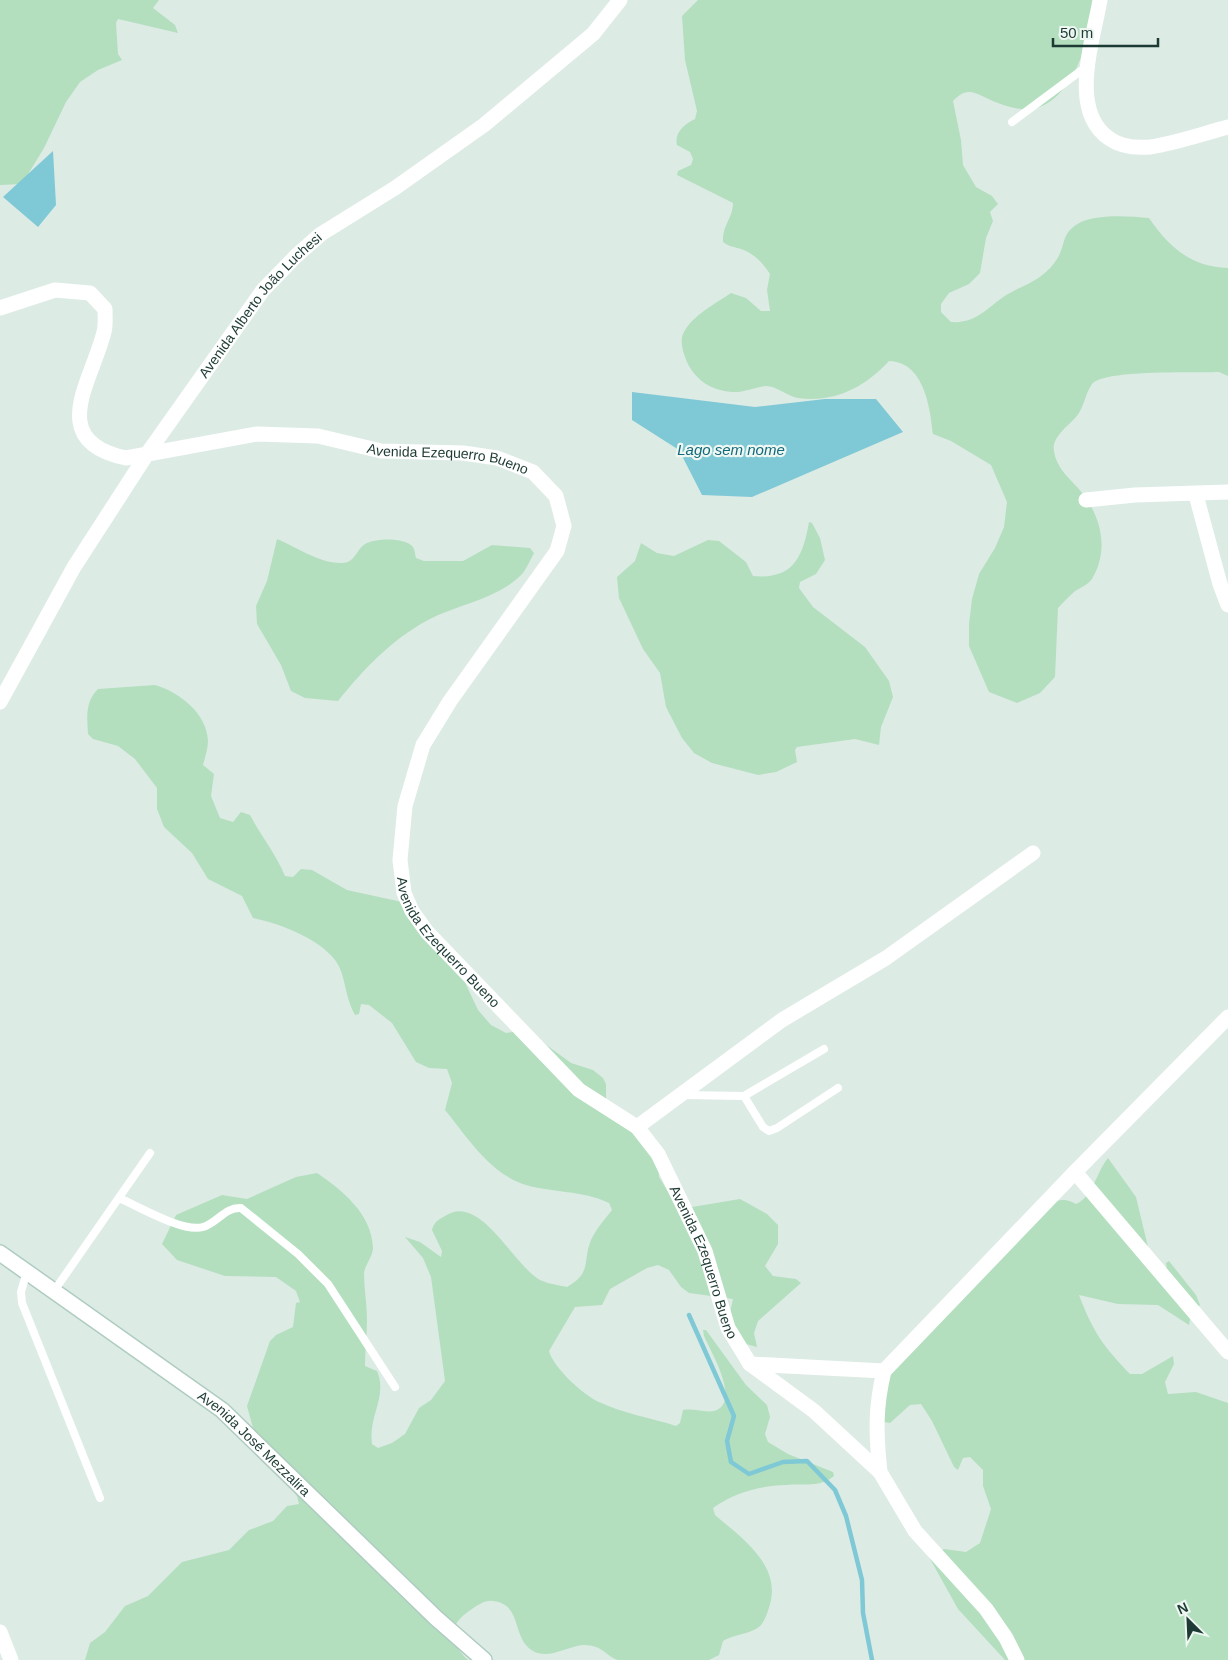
<svg xmlns="http://www.w3.org/2000/svg" width="1228" height="1660" font-family="Helvetica,sans-serif">
<rect width="100%" height="100%" fill="#ddebe5"/>
<g fill="#b3dfbf">
<path d="M0,0H159L153,8L175,25L178,33L118,19L116,23L118,54L122,60L98,70L80,82L66,102L44,148L22,184L0,185Z"/>
<path d="M698,0H1095C1089,20 1086,49 1077,67C1058,103 1038,119 998,103C989,100 977,92 969,92C962,92 957,97 953,101L961,140L963,165L976,187L992,196L998,204L990,212L993,221L986,238L980,273L969,284L949,293L941,304V312L951,322C978,324 989,305 1008,294C1028,283 1043,280 1057,259C1067,243 1060,233 1081,222C1099,214 1130,216 1149,218C1169,247 1191,267 1228,268V376L1219,372C1197,373 1104,369 1092,384C1085,394 1084,408 1076,417C1068,426 1051,438 1054,451C1056,467 1068,477 1078,488C1101,514 1110,549 1092,579C1088,585 1079,588 1074,592C1068,597 1063,603 1058,608L1055,677L1040,693L1017,703L989,692L969,646V624L972,599L979,574L995,548L1004,527L1007,502L991,465L951,441L933,434C930,407 924,362 889,361C865,387 835,403 798,398C787,396 776,386 766,386C755,387 743,393 732,392C708,390 691,377 684,354C682,348 680,338 684,332C693,315 715,304 731,293L746,298L761,311H770L767,290L770,274C763,264 758,257 746,251C738,247 731,248 723,242C722,225 733,218 733,203L677,175L678,171L691,165L693,159L690,152L677,145C674,132 685,124 695,119L697,111L685,60L682,16Z"/>
<path d="M809,522L812,523L820,538L825,560L816,574L800,582L799,588L813,607L865,647L889,681L893,697L881,727L879,745L855,739L797,747L795,750L797,762L776,772L758,775L712,763L694,753L682,738L666,707L660,673L643,649L619,598L617,577L635,561L641,543L657,553L674,556L708,540L719,541L746,562L753,576C793,580 803,557 809,522Z"/>
<path d="M277,539C296,547 321,564 342,563C355,563 356,550 365,544C375,538 405,537 413,547C415,550 415,555 416,558L424,561H463L492,545L530,548L534,553C531,559 527,567 523,573C499,599 458,604 428,620C391,640 364,669 338,701L305,698L291,691L281,665L257,624L256,606L267,581Z"/>
<path d="M155,685C179,692 207,713 208,741C208,749 205,757 203,765L214,774L211,796L220,818L233,822L241,812L250,815C261,836 276,854 285,876L293,877L301,869L312,870L347,890L402,902L462,976L478,1010L491,1025L506,1033L526,1030L571,1063L593,1070L603,1078L606,1084V1103L656,1139L659,1177L672,1198L692,1207L740,1199L767,1214L778,1225V1244L765,1266L773,1276L796,1279L801,1283L758,1321L754,1333L757,1347L746,1344L729,1317L733,1299L689,1293L681,1287L669,1270L658,1265L647,1268L610,1289L602,1305L575,1307L549,1351C553,1367 583,1395 599,1402C621,1413 652,1418 676,1426L680,1423L683,1410C693,1408 707,1413 714,1411C742,1403 711,1352 704,1336L703,1330H706L746,1385L767,1405L770,1417L765,1434L768,1442L788,1454L833,1472L834,1476C819,1488 805,1483 786,1485C759,1486 735,1492 713,1508L715,1515C742,1538 781,1565 770,1604C768,1611 766,1619 761,1625C753,1634 734,1634 723,1641L719,1655L709,1660C686,1660 663,1660 641,1660C634,1660 624,1660 618,1660C607,1657 603,1645 584,1645C567,1646 549,1660 533,1651C511,1638 523,1604 493,1601C485,1600 478,1605 472,1609C448,1624 448,1641 468,1660H85L90,1643L105,1632L125,1606L148,1596L182,1562L229,1550L249,1530L273,1521L287,1506L299,1504L297,1496L259,1450L247,1406L270,1341L276,1335L293,1327L296,1303L300,1302L296,1291L276,1277L225,1276L177,1260L162,1244L176,1215L222,1195L247,1199L296,1177L317,1173C342,1190 372,1214 373,1248C373,1256 365,1265 364,1273C364,1289 367,1304 367,1320C367,1335 365,1350 365,1366L377,1371C388,1396 368,1416 372,1444L378,1448L392,1443L405,1434L419,1408L431,1400L445,1381L431,1277L423,1258L405,1237L420,1242L441,1257L442,1251L432,1230C434,1222 438,1220 445,1216C480,1192 513,1265 540,1280C548,1284 559,1285 567,1287C593,1272 582,1261 591,1240C596,1229 605,1219 612,1210L609,1203C582,1190 553,1193 526,1185C490,1174 468,1138 445,1110L452,1083L447,1069L429,1068L416,1062L392,1023L369,1005L361,1004L359,1014L355,1015C347,1001 346,986 341,971C332,943 280,923 253,918L242,896L208,879L192,853L164,827L157,809V788L135,759L118,746L93,739L88,734C87,717 85,702 98,689Z"/>
<path d="M1108,1158L1136,1197L1149,1251L1169,1288L1166,1263L1169,1261L1196,1295L1200,1305L1191,1314L1189,1325L1158,1305L1118,1304L1079,1295C1093,1332 1103,1346 1130,1374H1142L1173,1356L1174,1364L1165,1382L1168,1394L1196,1392L1228,1403V1660H1005L958,1609L929,1557L944,1549L966,1552L980,1543L991,1509L983,1486V1470L970,1457L963,1458L958,1470L954,1467L932,1421L921,1404L910,1405L890,1423L883,1422L882,1390L898,1355L1034,1213C1049,1205 1060,1194 1076,1204C1092,1198 1097,1171 1108,1158Z"/>
</g>
<g fill="#7fc8d6">
<path d="M53,151L56,205L38,227L3,197Z"/>
<path d="M632,392L755,407L825,399H876L903,432L752,497L702,495L679,450L632,420Z"/>
</g>
<g fill="none" stroke-linecap="round" stroke-linejoin="round">
<path stroke="#7fc8d6" stroke-width="4.5" d="M689,1315L734,1416L727,1441L731,1462L749,1474L783,1462L807,1461L835,1490L846,1516L862,1580L863,1613L872,1660"/>
<defs>
<g id="secondary">
<path id="s3" d="M0,1253L222,1410L436,1618L484,1660"/>
</g>
</defs>
<use href="#secondary" stroke="#afccc1" stroke-width="18"/>
<g stroke="#fff" stroke-width="8">
<path d="M1012,122L1086,67"/>
<path d="M683,1095L744,1096L824,1049"/>
<path d="M744,1096L763,1127L769,1131L777,1128L838,1088"/>
<path d="M119,1198C138,1206 183,1233 203,1227C217,1223 225,1207 241,1208L298,1254L328,1284L395,1387"/>
<path d="M27,1271L21,1292L22,1303L100,1498"/>
<path d="M54,1291L150,1153"/>
</g>
<g stroke="#fff" stroke-width="15">
<path d="M1100,0C1093,41 1068,112 1110,139C1121,147 1136,148 1150,147C1176,143 1202,134 1228,127"/>
<path id="s1" d="M0,308L55,290L90,293L105,309C105,316 106,325 104,332C92,381 45,441 126,458L257,434L318,436L381,451L463,453L497,458L533,472L556,496L564,526L557,551L450,701L423,745L405,806L400,860L404,893L412,911L427,932L579,1090L637,1127L658,1154L705,1251L728,1328L750,1364L814,1411L880,1472L915,1531L986,1609L1006,1638L1017,1660"/>
<path d="M1196,495L1220,584L1228,605"/>
<path d="M1086,500L1135,495L1228,492"/>
<path id="s2" d="M0,702L74,567L147,454L263,290L296,256L321,234L395,188L484,125L593,34L620,0"/>
<path d="M637,1127L782,1020L886,958L1033,853"/>
<path d="M1075,1172L1228,1352"/>
<path d="M750,1364L884,1371"/>
<path d="M880,1472C876,1435 875,1408 884,1371L1075,1172L1228,1017"/>
<path d="M0,1632L11,1660"/>
</g>
<use href="#secondary" stroke="#fff" stroke-width="15"/>
</g>
<g text-anchor="middle" stroke-width="4.5" stroke-linejoin="round" paint-order="stroke">
<g font-size="14" fill="#1d3b34" stroke="#eef7f2">
<text dy="5" stroke="none"><textPath href="#s2" startOffset="476">Avenida Alberto João Luchesi</textPath></text>
<text dy="5" stroke="none"><textPath href="#s1" startOffset="621">Avenida Ezequerro Bueno</textPath></text>
<text dy="5" stroke="none"><textPath href="#s1" startOffset="1251">Avenida Ezequerro Bueno</textPath></text>
<text dy="5" stroke="none"><textPath href="#s1" startOffset="1671">Avenida Ezequerro Bueno</textPath></text>
<text dy="5" stroke="none"><textPath href="#s3" startOffset="318">Avenida José Mezzalira</textPath></text>
</g>
<g font-size="15" font-style="italic" fill="#136a7c" stroke="#eef7f2">
<text x="731" y="455">Lago sem nome</text>
</g>
</g>
<g transform="translate(1188 1620) rotate(336)" stroke="#eef7f2" stroke-width="4" paint-order="stroke">
<path d="M0-4L9 19L0 12L-9 19Z" fill="#1d3b34"/>
<text y="-8" font-size="14" font-weight="bold" text-anchor="middle" fill="#1d3b34">N</text>
</g>
<path d="M1053 38v8h105v-8" fill="none" stroke="#1d3b34" stroke-width="2.5"/>
<text x="1060" y="38" font-size="15" fill="#1d3b34" stroke="#eef7f2" stroke-width="4" paint-order="stroke">50 m</text>
</svg>
